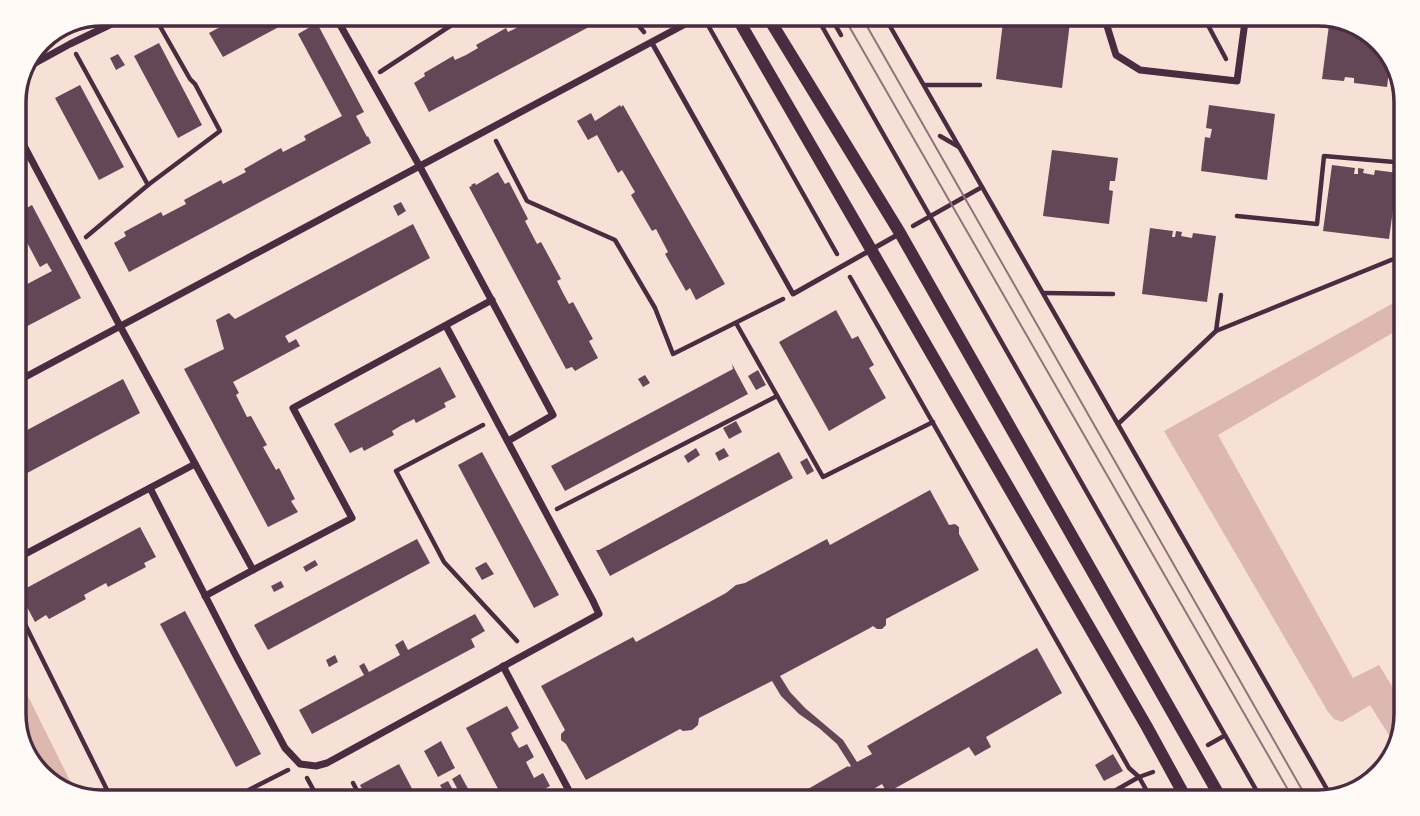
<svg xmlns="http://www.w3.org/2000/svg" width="1420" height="816" font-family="'Alegreya Sans',sans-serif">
<rect width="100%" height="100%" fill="#f7e1d7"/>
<g fill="#dcb8b0">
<path d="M1406,296V325L1218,435L1353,678L1379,665L1406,709L1397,748L1370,705L1342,722L1334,719L1328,712L1164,431Z"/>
<path d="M14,668L77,795L59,790L43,776L14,716Z"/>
</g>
<g fill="#644757">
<path d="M244,14H303L223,57L209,33Z"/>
<path d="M533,14H598L602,20L429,112L414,83L425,76L424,73L453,56L455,60L466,55L478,48L476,45L506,28L508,32L531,21L528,17Z"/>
<path d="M1004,14L1027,16V22L1030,23L1031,17L1036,18V22L1047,23V19L1070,22L1062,88L996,79Z"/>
<path d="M1330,17L1361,26L1391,54L1387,87L1354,83V78L1345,77L1344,81L1322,79Z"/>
<path d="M317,23L364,112L356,116L367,137L368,136L371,143L129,272L114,243L126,236L124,232L161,212L163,216L186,204L184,200L221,180L223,184L246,172L244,169L281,148L283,152L306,140L304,136L342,116L298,34Z"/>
<path d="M159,43L202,125L178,138L134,56Z"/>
<path d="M118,54L125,65L116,70L110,58Z"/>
<path d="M80,85L124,167L99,180L55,98Z"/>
<path d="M620,105L621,107L623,105L725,284L696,300L690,288L686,291L665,254L668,252L656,229L652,231L631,195L635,192L622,170L618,173L597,135L588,140L577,121L591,113L595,121Z"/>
<path d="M1209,105L1275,114L1267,180L1201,171L1205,137L1210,138L1212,129L1206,128Z"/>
<path d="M1052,150L1118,158L1115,181H1110L1109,190L1113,191L1109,224L1043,216Z"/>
<path d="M1332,165L1355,168L1354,174H1358V168L1364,169L1363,173L1374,175L1375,170L1398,173L1389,239L1323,231Z"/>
<path d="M498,172L505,184L509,182L528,219L525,221L537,244L541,242L561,279L557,281L563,293L569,304L573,302L593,339L589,341L598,358L575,371L572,367L566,369L469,187L472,186L471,185L475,183L476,185Z"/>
<path d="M401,202L406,211L398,216L393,206Z"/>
<path d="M32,205L81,298L14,333V296L16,295L14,291L52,271L47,263L40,267L14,218V215Z"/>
<path d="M413,224L430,258L285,336L289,343L296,339L300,346L233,382L239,393L236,395L247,417L251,416L267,445L263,447L276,470L279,468L295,499L291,501L298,512L268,527L184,369L224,349L216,320L229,313L235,319Z"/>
<path d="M1150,228L1173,231L1172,237H1175L1176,231L1182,232L1181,236L1192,238L1193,233L1216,236L1207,302L1142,294Z"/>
<path d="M836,310L852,339L858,336L874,365L869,368L886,398L829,431L779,342Z"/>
<path d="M732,364L748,394L565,491L551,466L733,369Z"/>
<path d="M440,367L456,397L444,403L446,407L416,423L414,419L402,425L392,431L394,435L364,451L362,447L350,453L334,424Z"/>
<path d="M758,370L766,385L756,390L748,376Z"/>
<path d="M645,375L650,383L643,387L638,379Z"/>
<path d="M123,379L140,413L14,480V437Z"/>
<path d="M736,421L742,432L729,439L723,428Z"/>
<path d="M696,448L700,455L688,463L684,456Z"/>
<path d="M724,448L729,456L719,461L715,453Z"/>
<path d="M482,452L559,595L534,608L458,465Z"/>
<path d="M779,452L793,478L610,576L596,550H599Z"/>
<path d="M807,458L814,471L807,475L800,462Z"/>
<path d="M930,490L949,525L955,524L959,527V534L979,570L886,619V625L882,629H877L873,626L870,628L780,676L790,692L805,708L843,740L857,762L872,754L867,746L1037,648L1062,693L986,737L991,747L982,752L975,756L969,747L892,790L891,788L886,791L882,784L865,794L870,802H797L794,797L848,766L849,767L851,766L837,744L819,728L799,714L781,696L772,681L699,718L698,725L692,730L683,731L680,729L586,780L566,744L561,740V734L565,730L541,686L633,637L636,642L726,593L736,585L745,583L827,539L830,545Z"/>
<path d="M140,527L156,557L144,563L146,567L108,587L106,583L84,595L86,599L49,619L46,615L35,622L19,592Z"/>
<path d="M417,539L430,563L268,650L254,625Z"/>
<path d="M315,560L318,565L306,572L303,567Z"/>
<path d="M486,562L494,574L482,580L475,568Z"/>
<path d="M281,581L284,587L274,592L271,586Z"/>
<path d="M185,611L261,754L236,767L160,624Z"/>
<path d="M475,614L485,631L471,639L475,647L312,734L299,710L364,675L359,666L364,663L369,672L400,655L395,645L403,640L408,650Z"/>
<path d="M335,655L338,662L329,667L326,660Z"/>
<path d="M507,706L519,728L511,733L514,740L519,748L527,744L534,757L526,762L534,778L543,773L550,786L541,791L547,802H505L466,728Z"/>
<path d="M441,741L455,768L438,777L424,751Z"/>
<path d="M1113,754L1123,771L1104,781L1095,765Z"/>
<path d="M399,764L419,802H369L360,785Z"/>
<path d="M460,774L472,796L464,801L452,779Z"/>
<path d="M448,781L454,792L460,802H449L446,796L440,785Z"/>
</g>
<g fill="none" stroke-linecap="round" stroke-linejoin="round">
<g stroke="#4a2c40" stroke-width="4.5">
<path d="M443,14L450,26"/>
<path d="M629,14L644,32"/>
<path d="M815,14L1263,802"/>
<path d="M829,14L841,35"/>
<path d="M873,14V18"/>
<path d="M883,14L1332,798"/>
<path d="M968,14L990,18"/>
<path d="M1202,14L1226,59"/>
<path d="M709,27L837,254"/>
<path d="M76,54L148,185"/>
<path d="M380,72L450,26L466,14"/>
<path d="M925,85H980"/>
<path d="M940,136L959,147"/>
<path d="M496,141L527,201L615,240L655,308L673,354L783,299"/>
<path d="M1237,216L1317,224L1324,156L1406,163"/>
<path d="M913,226L982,187"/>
<path d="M86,237L148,185L220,131L195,84L190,79L153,14"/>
<path d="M850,277L1129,768L1139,777L1153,802"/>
<path d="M1044,293L1113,294"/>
<path d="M736,323L823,477L933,422"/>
<path d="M1216,331L1221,295"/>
<path d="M1118,424L1216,331L1406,254"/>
<path d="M483,425L396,471L444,562L517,641"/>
<path d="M557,509L777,396"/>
<path d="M14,602L113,802"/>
<path d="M1208,745L1224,736"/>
<path d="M307,778L320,802"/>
<path d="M353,783L363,802"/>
<path d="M225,802L288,770"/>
<path d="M1095,802L1139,777L1153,772"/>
</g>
<path stroke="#4a2c40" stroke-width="5" d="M652,43L793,294L899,234"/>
<g stroke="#4a2c40" stroke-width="7">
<path d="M334,14L419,165L553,415L508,441"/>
<path d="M1108,14L1107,26L1116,55L1140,70L1237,81L1246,14"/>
<path d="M28,67L70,44L124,18L128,14"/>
<path d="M14,127L120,326L253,570L205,596"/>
<path d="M14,383L704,14"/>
<path d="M150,488L235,654L285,748L300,764L316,766L327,763L599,614L593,601L446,326"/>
<path d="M14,560L195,464"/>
<path d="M253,570L352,518L293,408L492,300"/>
<path d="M503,666L575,802"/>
</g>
<g stroke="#4a2c40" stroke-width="12">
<path d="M735,14L1147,727L1188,802"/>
<path d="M766,14L900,233L1223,802"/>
</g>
<g stroke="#8f747c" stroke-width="2">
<path d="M842,14L1295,802"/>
<path d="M860,14L1309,802"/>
</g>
</g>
<path d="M0 0H1420V816H0ZM102 26H1318A76 76 0 0 1 1394 102V714A76 76 0 0 1 1318 790H102A76 76 0 0 1 26 714V102A76 76 0 0 1 102 26Z" fill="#fffaf5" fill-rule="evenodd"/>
<path fill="none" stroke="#4a2c40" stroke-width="3.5" d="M102 26H1318A76 76 0 0 1 1394 102V714A76 76 0 0 1 1318 790H102A76 76 0 0 1 26 714V102A76 76 0 0 1 102 26Z"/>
</svg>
